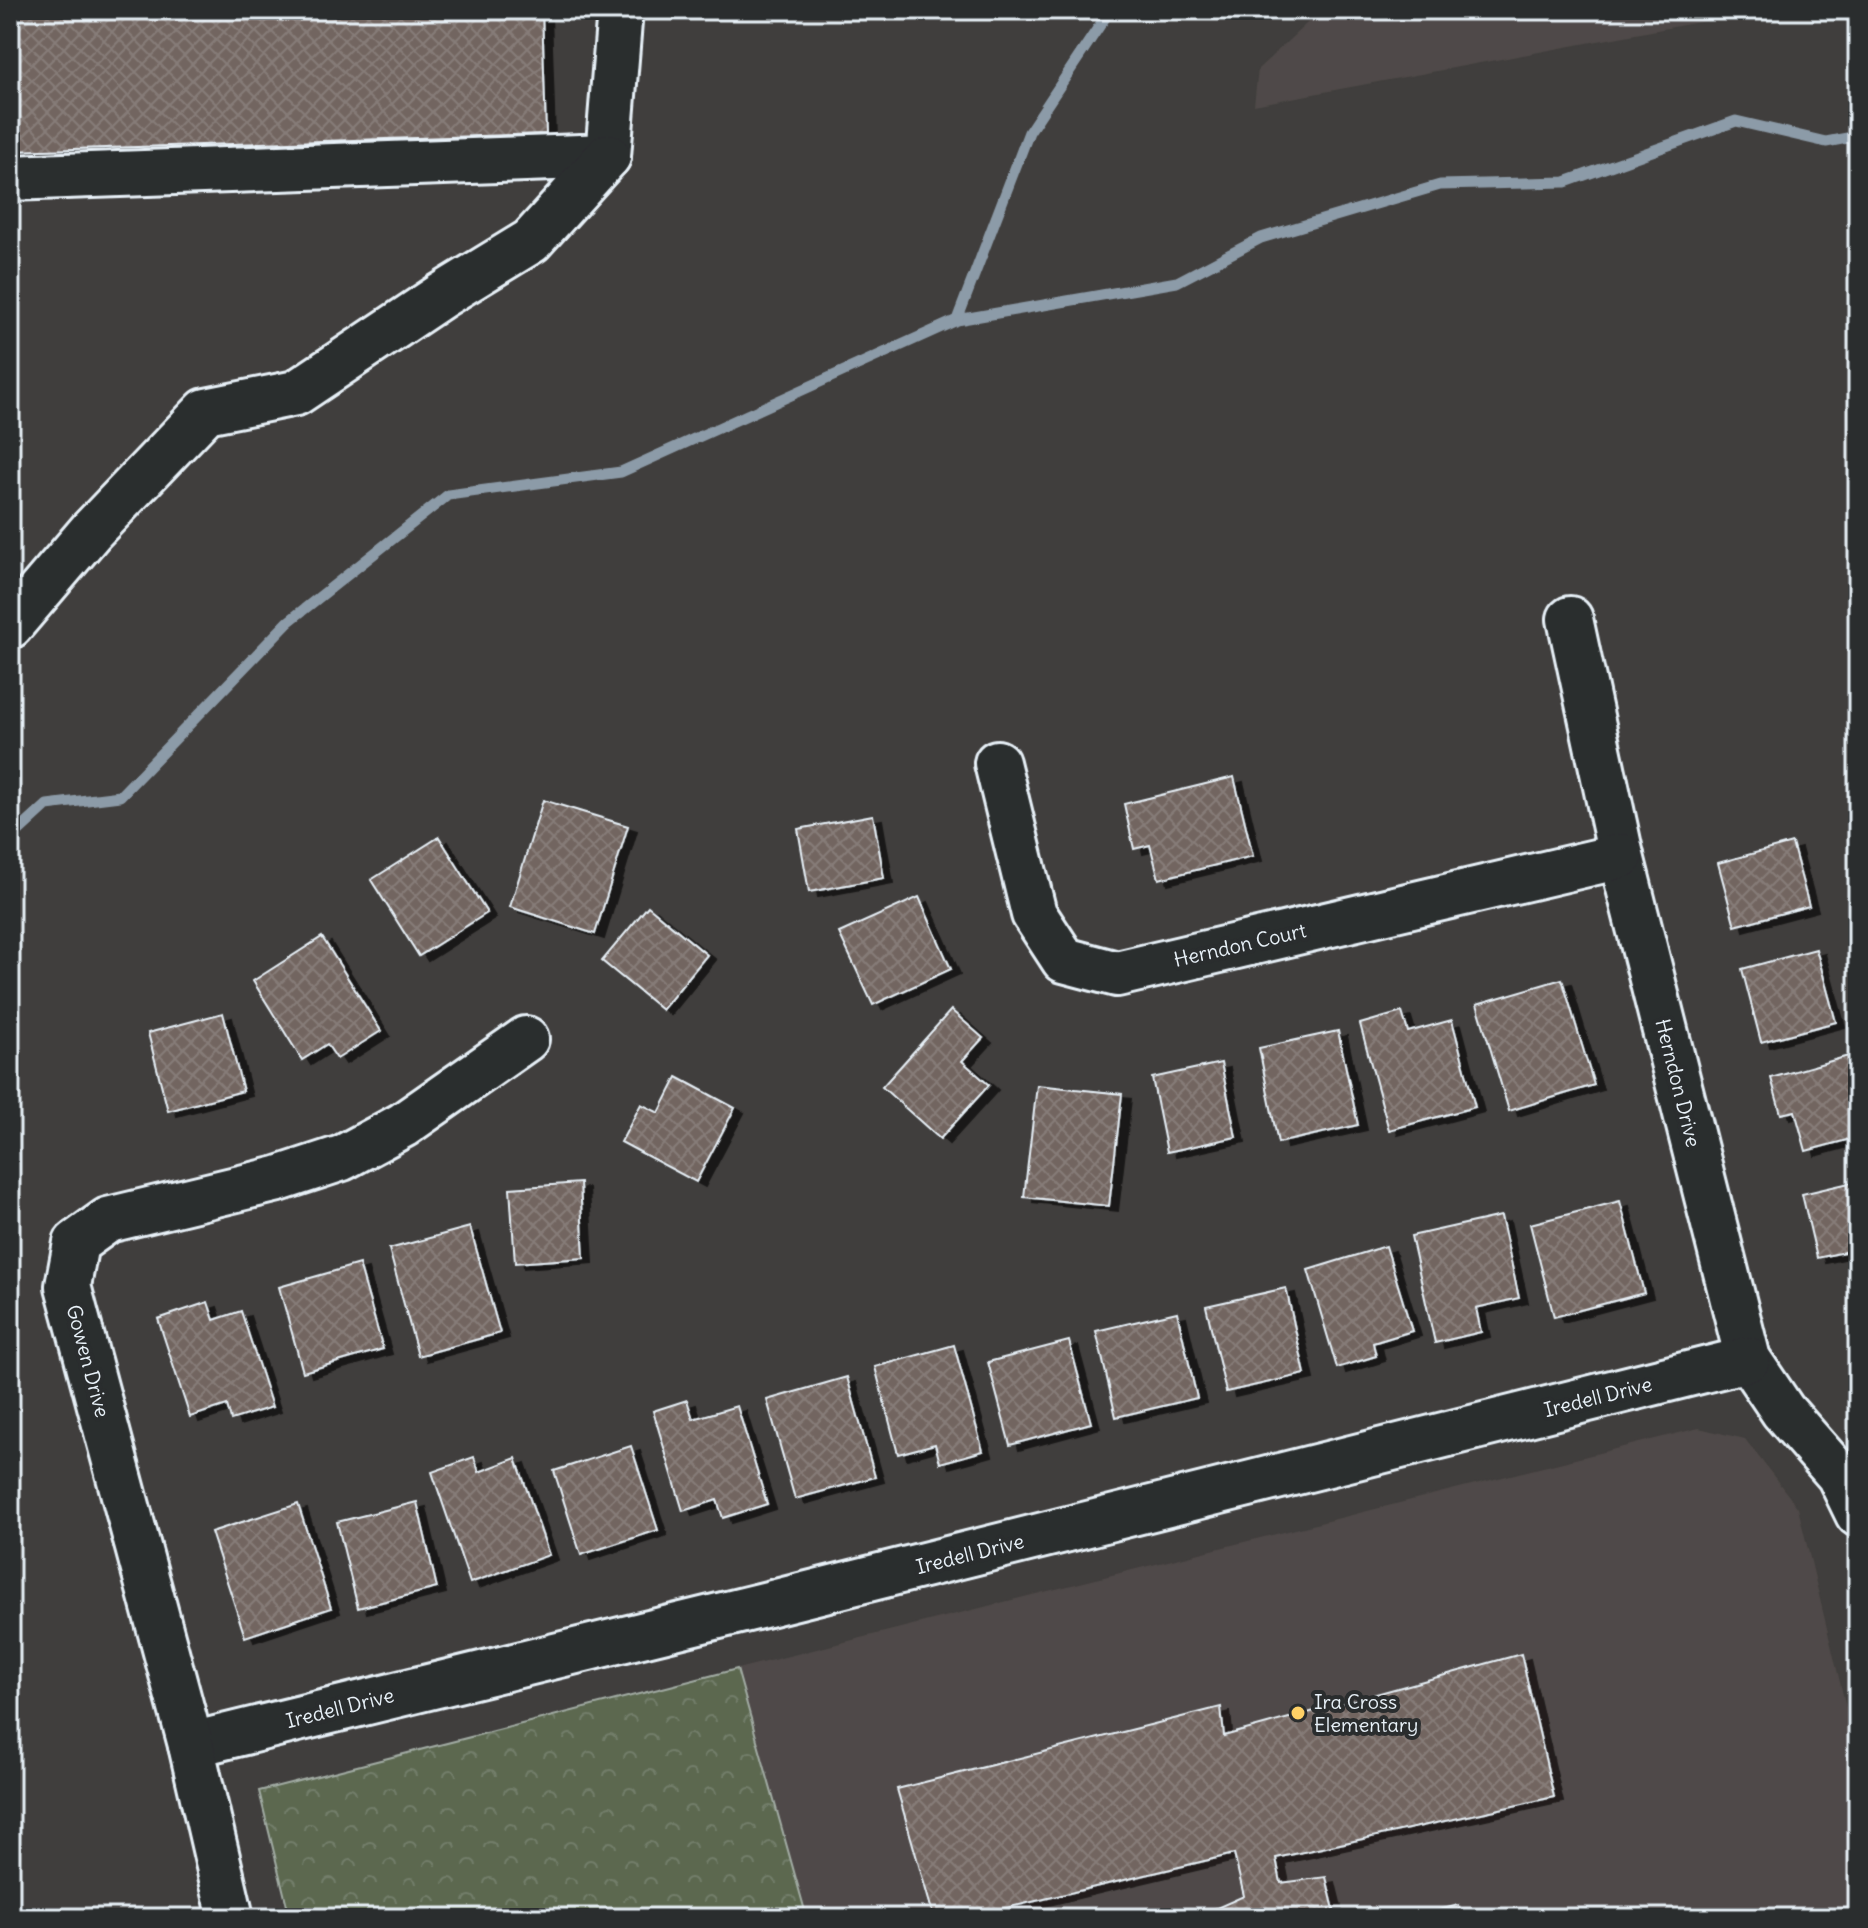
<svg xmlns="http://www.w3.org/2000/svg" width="1868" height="1928" font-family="Delius,sans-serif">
<defs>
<pattern id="park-crowns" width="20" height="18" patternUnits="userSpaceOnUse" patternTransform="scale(2)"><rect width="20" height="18" fill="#5b6850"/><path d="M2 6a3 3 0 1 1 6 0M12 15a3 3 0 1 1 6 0" fill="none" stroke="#737e6a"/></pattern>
<pattern id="building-cross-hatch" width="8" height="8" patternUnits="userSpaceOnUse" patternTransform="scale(2)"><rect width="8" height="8" fill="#726560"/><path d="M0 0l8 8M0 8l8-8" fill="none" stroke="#867c78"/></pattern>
<filter id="shadow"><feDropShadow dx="9" dy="5" stdDeviation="0" flood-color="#0009"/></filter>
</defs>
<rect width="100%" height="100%" fill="#403e3d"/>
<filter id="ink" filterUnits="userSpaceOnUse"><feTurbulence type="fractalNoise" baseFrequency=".0125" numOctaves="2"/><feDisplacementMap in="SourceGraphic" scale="16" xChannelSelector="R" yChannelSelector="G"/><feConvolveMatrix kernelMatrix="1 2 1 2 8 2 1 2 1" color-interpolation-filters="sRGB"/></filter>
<g filter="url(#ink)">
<g fill="#4f4a48">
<path d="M1321,10H1764L1254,105L1258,69Z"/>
<path d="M1699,1428L1745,1439L1798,1508L1858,1757V1918H807L737,1669Z"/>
</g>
<path fill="url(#park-crowns)" stroke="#a2aca4" stroke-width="2" d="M737,1669L807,1918H290L259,1791Z"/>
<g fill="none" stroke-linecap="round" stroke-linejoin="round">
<g stroke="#8c9ba8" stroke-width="11">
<path d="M957,320L1177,282L1261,238L1440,185L1565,182L1736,121L1826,142L1858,136"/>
<path d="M10,839L47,805L120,796L288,622L448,495L621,472L957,320L1029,132L1110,10"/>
</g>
</g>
<g fill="url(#building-cross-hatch)" stroke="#e8f1f8" stroke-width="2" filter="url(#shadow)">
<path d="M10,10H542L546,134L10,151Z"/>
<path d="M1234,777L1253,856L1159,879L1150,845L1134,849L1124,804Z"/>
<path d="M543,800L628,826L595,934L510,907Z"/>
<path d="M873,815L884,878L809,892L798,829Z"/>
<path d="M439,837L487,913L419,956L371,880Z"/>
<path d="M1792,843L1809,906L1735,926L1718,863Z"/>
<path d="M919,897L951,969L873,1005L839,933Z"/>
<path d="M648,906L707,955L662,1010L602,961Z"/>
<path d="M322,937L381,1031L337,1059L327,1044L302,1060L253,981Z"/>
<path d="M1816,949L1836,1022L1761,1042L1742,969Z"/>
<path d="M1562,979L1594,1085L1509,1111L1477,1004Z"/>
<path d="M951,1010L983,1038L962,1061L989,1085L940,1139L882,1087Z"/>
<path d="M1402,1012L1408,1032L1452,1020L1475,1107L1389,1130L1360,1024Z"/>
<path d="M223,1013L243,1091L168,1111L148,1033Z"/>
<path d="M1338,1031L1358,1125L1278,1143L1259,1048Z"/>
<path d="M1852,1055L1858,1075V1137L1806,1151L1795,1111L1781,1114L1771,1078Z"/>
<path d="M1221,1063L1236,1137L1167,1152L1152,1078Z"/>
<path d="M677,1077L735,1108L696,1182L621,1142L641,1104L659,1113Z"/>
<path d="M1037,1085L1122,1094L1109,1206L1024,1197Z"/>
<path d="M1858,1181V1249L1817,1258L1802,1194Z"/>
<path d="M580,1183L584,1258L515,1263L510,1188Z"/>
<path d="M1620,1201L1644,1293L1554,1317L1530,1224Z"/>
<path d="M1501,1216L1519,1298L1476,1308L1481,1332L1435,1343L1411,1236Z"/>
<path d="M470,1227L500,1333L418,1356L389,1249Z"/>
<path d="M1386,1246L1412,1331L1373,1343L1376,1356L1337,1368L1308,1270Z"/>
<path d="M359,1264L383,1349L303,1372L279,1287Z"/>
<path d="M1286,1288L1305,1374L1226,1392L1206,1306Z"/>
<path d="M208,1302L214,1320L241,1311L272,1407L231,1420L227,1405L190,1417L158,1319Z"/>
<path d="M1177,1312L1197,1398L1116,1417L1096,1331Z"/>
<path d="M1069,1341L1091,1423L1010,1445L988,1362Z"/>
<path d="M954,1345L983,1451L940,1463L935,1444L898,1454L875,1367Z"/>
<path d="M847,1377L875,1477L795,1499L767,1400Z"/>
<path d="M687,1400L693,1419L737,1406L767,1504L723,1518L717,1500L683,1511L653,1411Z"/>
<path d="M631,1446L658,1530L581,1555L554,1471Z"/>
<path d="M474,1457L479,1472L516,1458L549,1555L470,1583L432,1472Z"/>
<path d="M417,1502L437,1588L358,1608L337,1522Z"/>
<path d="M298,1504L331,1608L245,1637L211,1532Z"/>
<path d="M1521,1654L1554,1797L1276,1858L1281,1883L1326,1877L1336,1918H1214L1212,1910L1244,1896L1234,1854L964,1918H934L897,1789L1221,1707L1224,1736Z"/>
<path d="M1459,1905L1462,1918H1407Z"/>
</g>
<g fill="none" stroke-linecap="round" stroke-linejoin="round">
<defs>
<g id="minor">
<path d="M10,178L608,156L620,10"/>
<path d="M1570,619L1621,856L1748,1359L1783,1411L1839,1475L1858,1514"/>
<path d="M10,626L91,531L206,411L296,393L441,296L531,241L608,156"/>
<path d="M997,763L1034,914L1064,960L1117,974L1621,856"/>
<path d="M191,1745L764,1605L1748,1359"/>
<path d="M231,1918L191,1745L68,1286L76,1243L108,1220L278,1179L342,1158L403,1125L526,1039"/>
</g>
</defs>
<use href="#minor" stroke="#e8f1f8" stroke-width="50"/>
<use href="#minor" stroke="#2a2d2e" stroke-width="44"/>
</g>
</g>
<circle fill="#ffd166" stroke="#2a2d2e" stroke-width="3" cx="1298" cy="1713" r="8"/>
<g text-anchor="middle" stroke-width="8" stroke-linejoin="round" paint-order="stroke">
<g font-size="20" fill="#e8f1f8" stroke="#2a2d2e">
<text transform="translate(1240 945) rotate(-13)" y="7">Herndon Court</text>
<text transform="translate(1678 1083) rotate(76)" y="7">Herndon Drive</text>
<text transform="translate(88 1361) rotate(75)" y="7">Gowen Drive</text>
<text transform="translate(1598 1397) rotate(-14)" y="7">Iredell Drive</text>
<text transform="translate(970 1554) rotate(-14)" y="7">Iredell Drive</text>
<text transform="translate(340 1708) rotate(-14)" y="7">Iredell Drive</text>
</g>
<g font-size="20" fill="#e8f1f8" stroke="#2a2d2e" text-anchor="start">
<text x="1314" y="1709">Ira Cross<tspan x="1314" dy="23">Elementary</tspan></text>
</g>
</g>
<rect width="1868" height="1928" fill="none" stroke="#2a2d2e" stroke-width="40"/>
<rect x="20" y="20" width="1828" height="1888" fill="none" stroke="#e8f1f8" stroke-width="3" filter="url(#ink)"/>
</svg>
